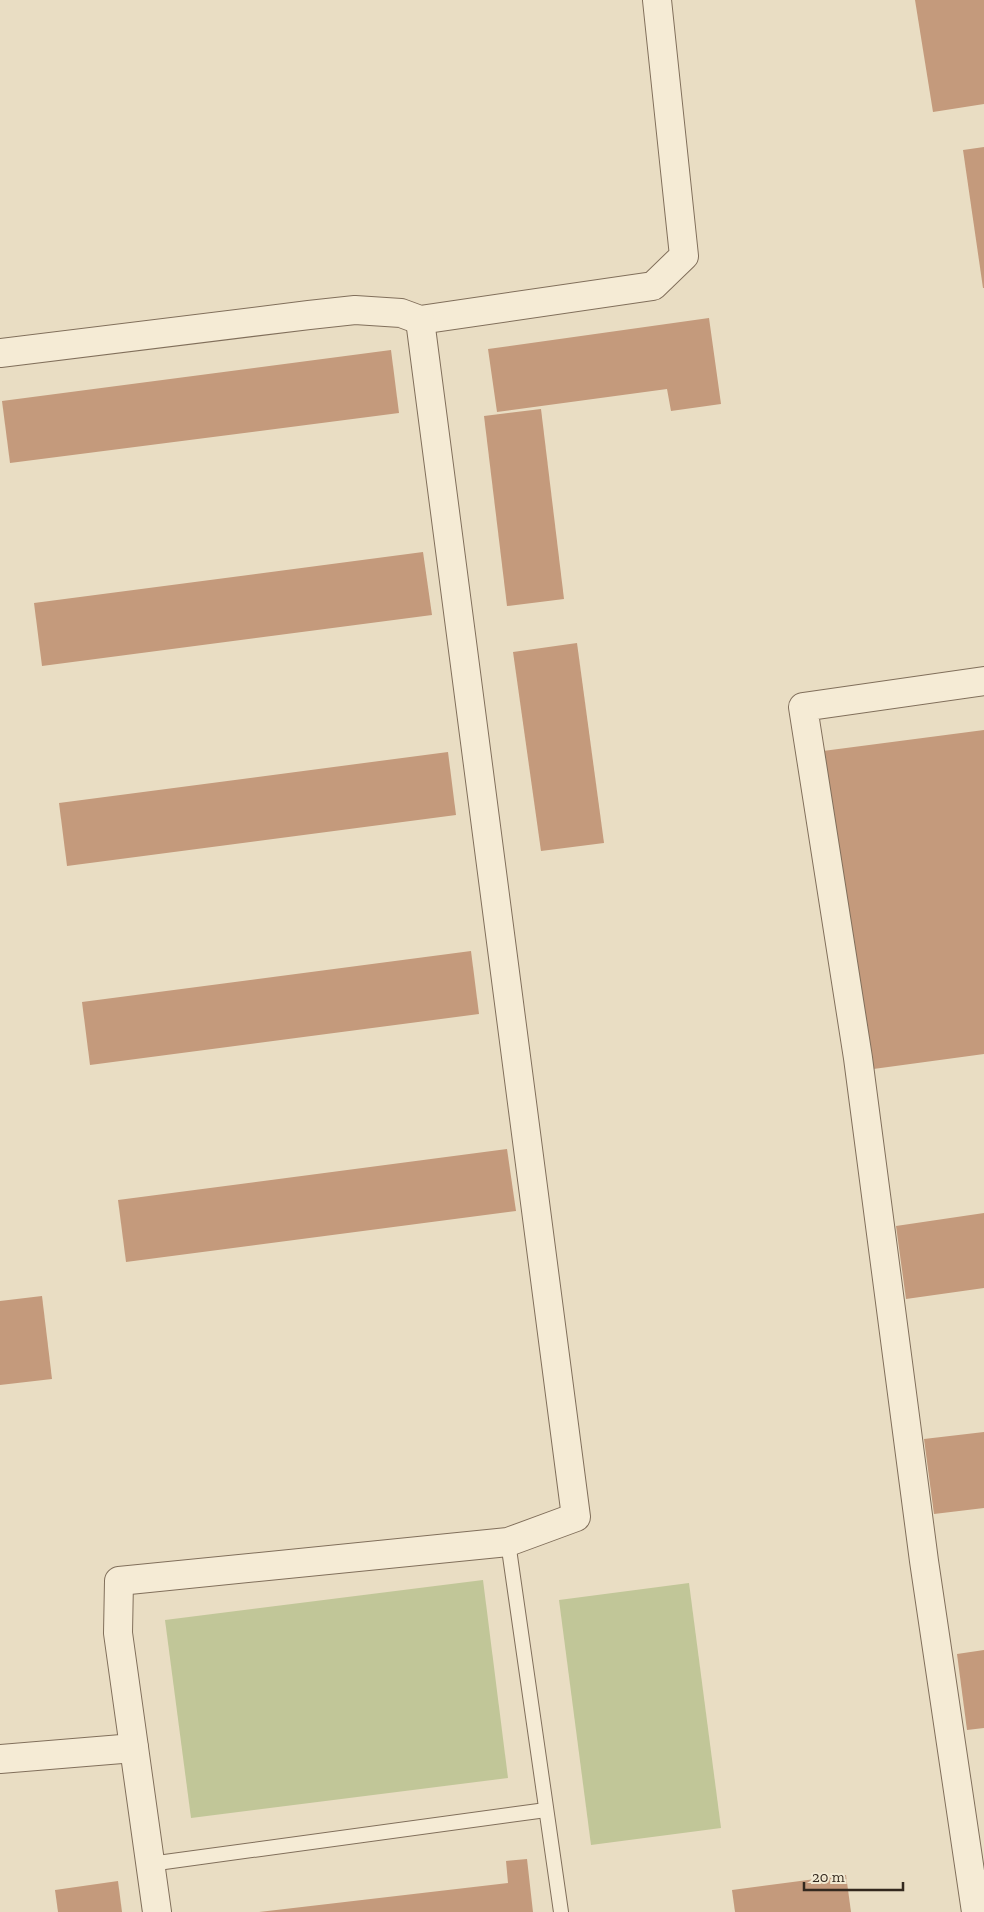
<svg xmlns="http://www.w3.org/2000/svg" width="984" height="1912" font-family="'Zilla Slab',serif">
<rect width="100%" height="100%" fill="#e9ddc3"/>
<g fill="#c1c698">
<path d="M483,1580L508,1778L191,1818L165,1620Z"/>
<path d="M689,1583L721,1828L591,1845L559,1600Z"/>
</g>
<g fill="#c49a7c">
<path d="M915,0H984V104L933,112Z"/>
<path d="M984,147V288H983L963,150Z"/>
<path d="M709,318L721,404L671,411L667,389L497,412L488,349Z"/>
<path d="M391,350L399,413L10,463L2,401Z"/>
<path d="M541,409L564,599L507,606L484,416Z"/>
<path d="M423,552L432,615L42,666L34,603Z"/>
<path d="M577,643L604,843L541,851L513,652Z"/>
<path d="M984,730V1054L866,1070L823,751Z"/>
<path d="M448,752L456,815L67,866L59,803Z"/>
<path d="M471,951L479,1014L90,1065L82,1002Z"/>
<path d="M507,1149L516,1211L126,1262L118,1200Z"/>
<path d="M984,1213V1288L906,1299L896,1226Z"/>
<path d="M42,1296L52,1379L0,1385V1301Z"/>
<path d="M984,1432V1508L934,1514L924,1439Z"/>
<path d="M984,1650V1728L967,1730L957,1654Z"/>
<path d="M527,1859L533,1912H259L508,1883L506,1861Z"/>
<path d="M846,1875L851,1912H735L732,1890Z"/>
<path d="M118,1881L122,1912H58L55,1890Z"/>
</g>
<g fill="none" stroke-linecap="round" stroke-linejoin="round">
<defs>
<g id="service">
<path d="M508,1542L561,1912"/>
<path d="M150,1864L546,1810"/>
</g>
<g id="minor">
<path d="M0,353L309,315L355,310L401,313L420,320L653,286L684,256L657,0"/>
<path d="M0,1759L134,1748"/>
<path d="M157,1912L118,1633L119,1581L508,1542L576,1517L420,320"/>
<path d="M976,1912L924,1561L858,1058L803,707L984,681"/>
</g>
</defs>
<use href="#service" stroke="#816f5b" stroke-width="16"/>
<use href="#minor" stroke="#816f5b" stroke-width="30"/>
<use href="#service" stroke="#f5ebd5" stroke-width="14"/>
<use href="#minor" stroke="#f5ebd5" stroke-width="28"/>
</g>
<path d="M804 1882v8h99v-8" fill="none" stroke="#33281e" stroke-width="2.5"/>
<text x="812" y="1882" font-size="15" fill="#33281e" stroke="#f1e8d1" stroke-width="4" paint-order="stroke">20 m</text>
</svg>
